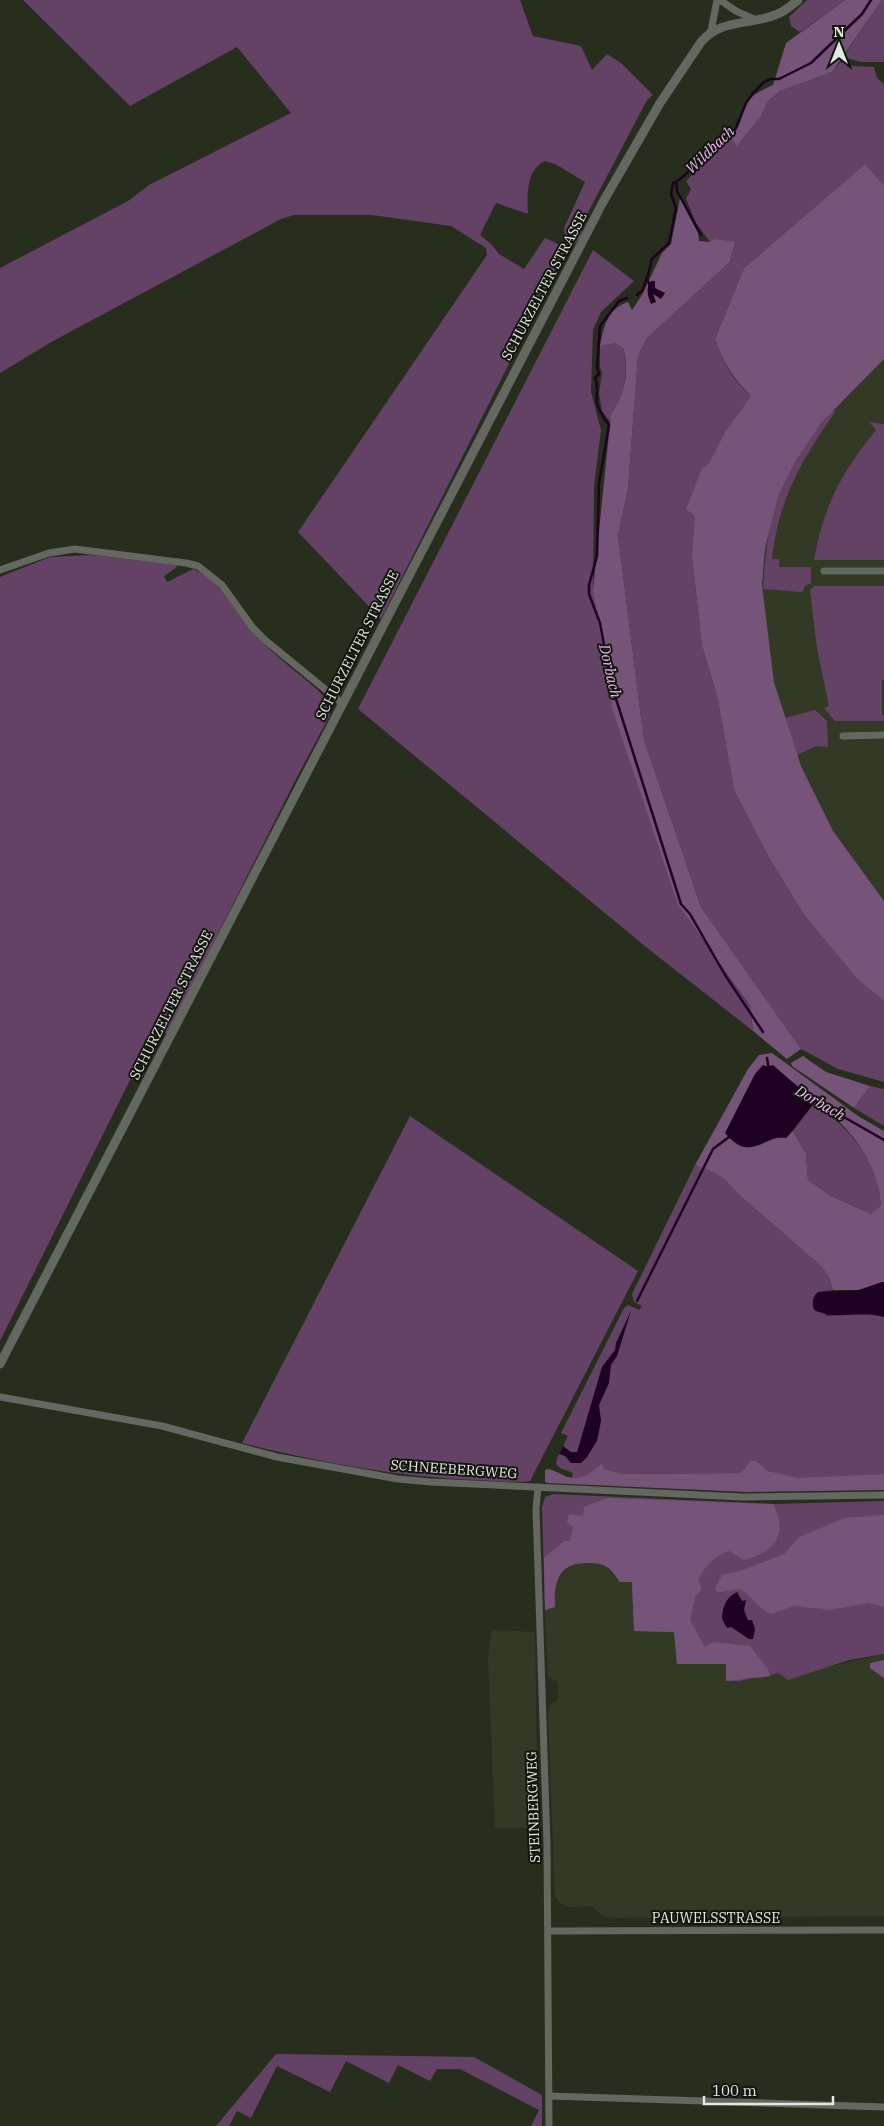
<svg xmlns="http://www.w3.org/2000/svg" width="884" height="2126" font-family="'IBM Plex Serif',serif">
<rect width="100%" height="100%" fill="#272e1e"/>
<g fill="#323a25">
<path d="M884,352V901L833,831L801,766L774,682L762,585L765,549L792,458L872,361Z"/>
<path d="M578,1563H596L607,1567L614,1574L632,1582L674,1632L726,1664V1681H741L752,1677L761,1678L778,1673L783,1677L884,1654V1916L612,1918L604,1916L591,1906L569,1907L560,1903L555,1897L548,1714L551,1704L558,1700V1682L548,1676L545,1610L555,1607L554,1591L559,1576L571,1566Z"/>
<path d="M492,1630L535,1632L538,1828H495L488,1657Z"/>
</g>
<g fill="#634266" fill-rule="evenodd">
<path d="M23,0H520L533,36L581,46L592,70L607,54L621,63L653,95L647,100L584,220L580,237L572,248H567L381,619L298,532L487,255L486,248L451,226L372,215H294L281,219L53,341L0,373V268L128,201L149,185L291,113L237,47L130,106ZM545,161L557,165L585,182L564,228L567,248L545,238L524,269L499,254L492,245L480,235L496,203L528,214C527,197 526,169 545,161Z"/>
<path d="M807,0H845L800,32L791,26L789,17Z"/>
<path d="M882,0H884V62H861L843,57Z"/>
<path d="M840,62L853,66L874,67L877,78L884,84V185L865,164L744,268L715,339C722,361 733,381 751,396L726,430L709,463L702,468L692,557L702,646L717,695L734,790L768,856L804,915L857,979L884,1001V1082L838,1069L801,1049L701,907L644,740L618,536L628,488L638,356L647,338L730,262L735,242H710L696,223L686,199L691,189L686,181L730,137L738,145L761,116L768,101L780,91L832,72Z"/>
<path d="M593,250L634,281L601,312L593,330L591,392L601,430L594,486L593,590L678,905L750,1007L753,1031L646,947L358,709Z"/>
<path d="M605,343H614L623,348C628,364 626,386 619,402C616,411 611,413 611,423L602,411L599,394L602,373L600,367V346Z"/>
<path d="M833,410L835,412C801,461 779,498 772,559H779V567H811V583L805,586L802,592L763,589C765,558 768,528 777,498C785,471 814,430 833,410Z"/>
<path d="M869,422L884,424V560H814C825,503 840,475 876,430Z"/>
<path d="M92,555L176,565L177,567L164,576L167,582L193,569C228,584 237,618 263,643C285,665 311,681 331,704L329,717L298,775L168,1033H159L149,1042L0,1341V577L50,557Z"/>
<path d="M814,586H884V680H882V715H884V721H835L824,708L829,706L817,649L810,590Z"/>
<path d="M815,710L827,721L828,747L816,746L797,755L785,718Z"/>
<path d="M870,1086L884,1089V1126L854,1108Z"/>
<path d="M815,1102C849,1130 878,1159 881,1205L871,1214L831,1196L808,1180L806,1154L793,1131Z"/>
<path d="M410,1116L638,1271L530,1481C513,1483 494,1481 477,1480C397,1477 319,1462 242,1443Z"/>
<path d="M695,1165C703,1169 712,1171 718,1175C726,1179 731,1187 737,1193L822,1267L830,1279L833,1290L818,1292L826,1316L868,1313L884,1317V1474C856,1475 807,1482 782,1476C770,1473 762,1466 750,1461L741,1473L623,1474L604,1469L602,1464C593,1472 585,1480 572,1478L573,1473L560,1468L556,1464L557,1458L568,1436L561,1433L624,1308L628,1305L639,1310L642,1306L634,1302L632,1294Z"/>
<path d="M553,1494L773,1504L884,1501V1654L849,1660L788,1680L778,1673L761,1678L752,1677L741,1681H726V1664H677L674,1632L634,1631L632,1582H620C616,1577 612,1570 607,1567C601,1563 594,1563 587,1563C559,1563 553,1582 555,1607L545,1610L542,1507L545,1497Z"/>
<path d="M276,2054L474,2057L542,2095V2126H531L539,2110L460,2069H437L430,2081L398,2065L389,2083L346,2061L330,2092L277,2066L251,2118L237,2111L229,2126H216Z"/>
</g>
<g fill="#765379" fill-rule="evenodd">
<path d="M845,0H882L832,72L780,91L768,101L761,116L737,146L730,137C741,128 740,117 746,105C751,94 763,90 773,85L786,43Z"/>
<path d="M865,164L884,185V359L822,422L796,460L778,496L765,549L762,585L774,682L801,766L833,831L884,901V1001L857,979L804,915L768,856L734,790L717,695L702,646L692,557L695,516L686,509L702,468L709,463L726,430L751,396C734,380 722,361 715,339L744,268Z"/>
<path d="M680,198L698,233L699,241L710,242L715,239L735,242L730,262L647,338L638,356L628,488L618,536L644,740L701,907L801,1049L787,1059L753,1031L750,1006L678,905L613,711L593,590L611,414C625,396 630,369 623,348L614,343L600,346C604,326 607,309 628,302L632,310L642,295L662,253L671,244Z"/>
<path d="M772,1053L858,1116L884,1131V1282L859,1290H833L830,1279L822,1267L737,1193C731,1187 726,1179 718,1175C712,1171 703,1169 695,1165L748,1069L759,1055ZM765,1066H771C818,1101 877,1141 881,1205L871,1214L831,1196L808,1180L806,1154L793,1131L786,1138C770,1134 755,1154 738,1145C734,1142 729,1137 726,1133Z"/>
<path d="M803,1056L826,1072L870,1086L854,1108L792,1066L791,1063Z"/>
<path d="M750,1461H756L768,1471L798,1478L884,1474V1490L746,1492L548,1483L545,1482V1470L548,1469C554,1470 558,1473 563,1475C580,1483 590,1474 602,1463L604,1469L623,1474L741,1473Z"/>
<path d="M607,1498L773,1504C789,1533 775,1553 744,1560L729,1551C714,1556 706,1566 698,1579L702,1589L695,1597L690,1620L705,1647L713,1642L750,1646L768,1669L770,1676L726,1681V1664H677L674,1632L634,1631L632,1582H620C616,1577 612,1570 607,1567C602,1563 594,1563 587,1563C559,1562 553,1583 555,1607L545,1610L544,1558L564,1541H570L573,1527L567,1523L569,1514L583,1516L584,1507Z"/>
<path d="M884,1515V1607L868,1603L830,1610L794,1606L771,1614C757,1608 752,1596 740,1589L719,1592L714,1590L722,1575L740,1571L784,1554L799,1537L845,1518Z"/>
<path d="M884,1660V1678L870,1668V1663Z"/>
</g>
<g fill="#1e0221">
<path d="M651,281H655V288L665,293L661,299L653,294L656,302L651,304C648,295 645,289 651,281Z"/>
<path d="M763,1065L768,1067L773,1065L815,1102L786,1138C769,1134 755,1155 738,1144C733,1142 729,1137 725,1133L755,1074Z"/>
<path d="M882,1282H884V1317C860,1310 837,1321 814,1310C812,1303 812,1297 818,1292L859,1290Z"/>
<path d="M631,1311L617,1356L611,1365L609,1383L599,1405L601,1421L597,1441L587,1457L581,1463H571L565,1456L559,1454L563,1446L571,1452H577L602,1367L615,1350L616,1343Z"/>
<path d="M737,1592L742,1601L746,1600L744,1610L748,1620H752L755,1629L753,1639H749L731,1627L727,1628L722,1619C722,1608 726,1597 737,1592Z"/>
</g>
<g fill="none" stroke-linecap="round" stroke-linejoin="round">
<g stroke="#1e0221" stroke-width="2.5">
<path d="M701,235L677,191L676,182L686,174L705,153L713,149L736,128L746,103L753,93L764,82L770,79H779L811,63L862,14L871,0"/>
<path d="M650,286L647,279L652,259L669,243L676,208L671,194L673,183L676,182"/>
<path d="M637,295L643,290L646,280"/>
<path d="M627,298L619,301L600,326L597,367L599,374L595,378C599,385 596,395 597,403C599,412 604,418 609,425L599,483L597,556L589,585V594L600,623L611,683L681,904L690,914L725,975L763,1032"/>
<path d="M767,1058L769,1070"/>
<path d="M814,1100L884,1140"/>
<path d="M637,1301L713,1149L729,1137"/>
</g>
<g stroke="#646860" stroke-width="7">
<path d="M720,0L736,11L756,20"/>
<path d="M711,31L717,0"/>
<path d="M0,570L49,553L75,549L186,563L198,566L222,585L253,628L265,640L342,703"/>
<path d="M824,571H884"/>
<path d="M843,736L884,735"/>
<path d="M0,1397L162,1426L277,1457L398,1479L431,1482L742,1497L884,1495"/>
<path d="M538,1487L536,1509L547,1844L549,2126"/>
<path d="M549,1931L884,1930"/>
<path d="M549,2096L884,2107"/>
</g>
<path stroke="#646860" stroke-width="9" d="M0,1364L603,202L660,103L701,42C720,19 750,25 775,15C784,12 791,6 798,0"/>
</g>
<g text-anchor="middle" stroke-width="4" stroke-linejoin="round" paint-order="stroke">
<g font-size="14" fill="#e4e9df" stroke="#12150e">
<text transform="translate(544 286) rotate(-62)" y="5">SCHURZELTER STRASSE</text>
<text transform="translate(357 645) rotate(-63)" y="5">SCHURZELTER STRASSE</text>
<text transform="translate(171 1005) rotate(-63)" y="5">SCHURZELTER STRASSE</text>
<text transform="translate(454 1469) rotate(4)" y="5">SCHNEEBERGWEG</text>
<text transform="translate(533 1807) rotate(-92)" y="5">STEINBERGWEG</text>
<text x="716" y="1923">PAUWELSSTRASSE</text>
</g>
<g font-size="15" font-style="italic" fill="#efb7f4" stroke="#12150e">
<text transform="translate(710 150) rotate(-44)" y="5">Wildbach</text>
<text transform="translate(610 671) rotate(77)" y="5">Dorbach</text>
<text transform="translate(820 1103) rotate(30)" y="5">Dorbach</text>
</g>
</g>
<g transform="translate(839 45)" stroke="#12150e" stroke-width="4" paint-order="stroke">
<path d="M0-4L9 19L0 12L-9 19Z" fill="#e4e9df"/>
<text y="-8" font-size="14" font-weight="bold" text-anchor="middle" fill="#e4e9df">N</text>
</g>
<path d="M704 2096v8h129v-8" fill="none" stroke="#e4e9df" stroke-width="2.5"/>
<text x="712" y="2096" font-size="15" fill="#e4e9df" stroke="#12150e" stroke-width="4" paint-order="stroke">100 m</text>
</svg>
